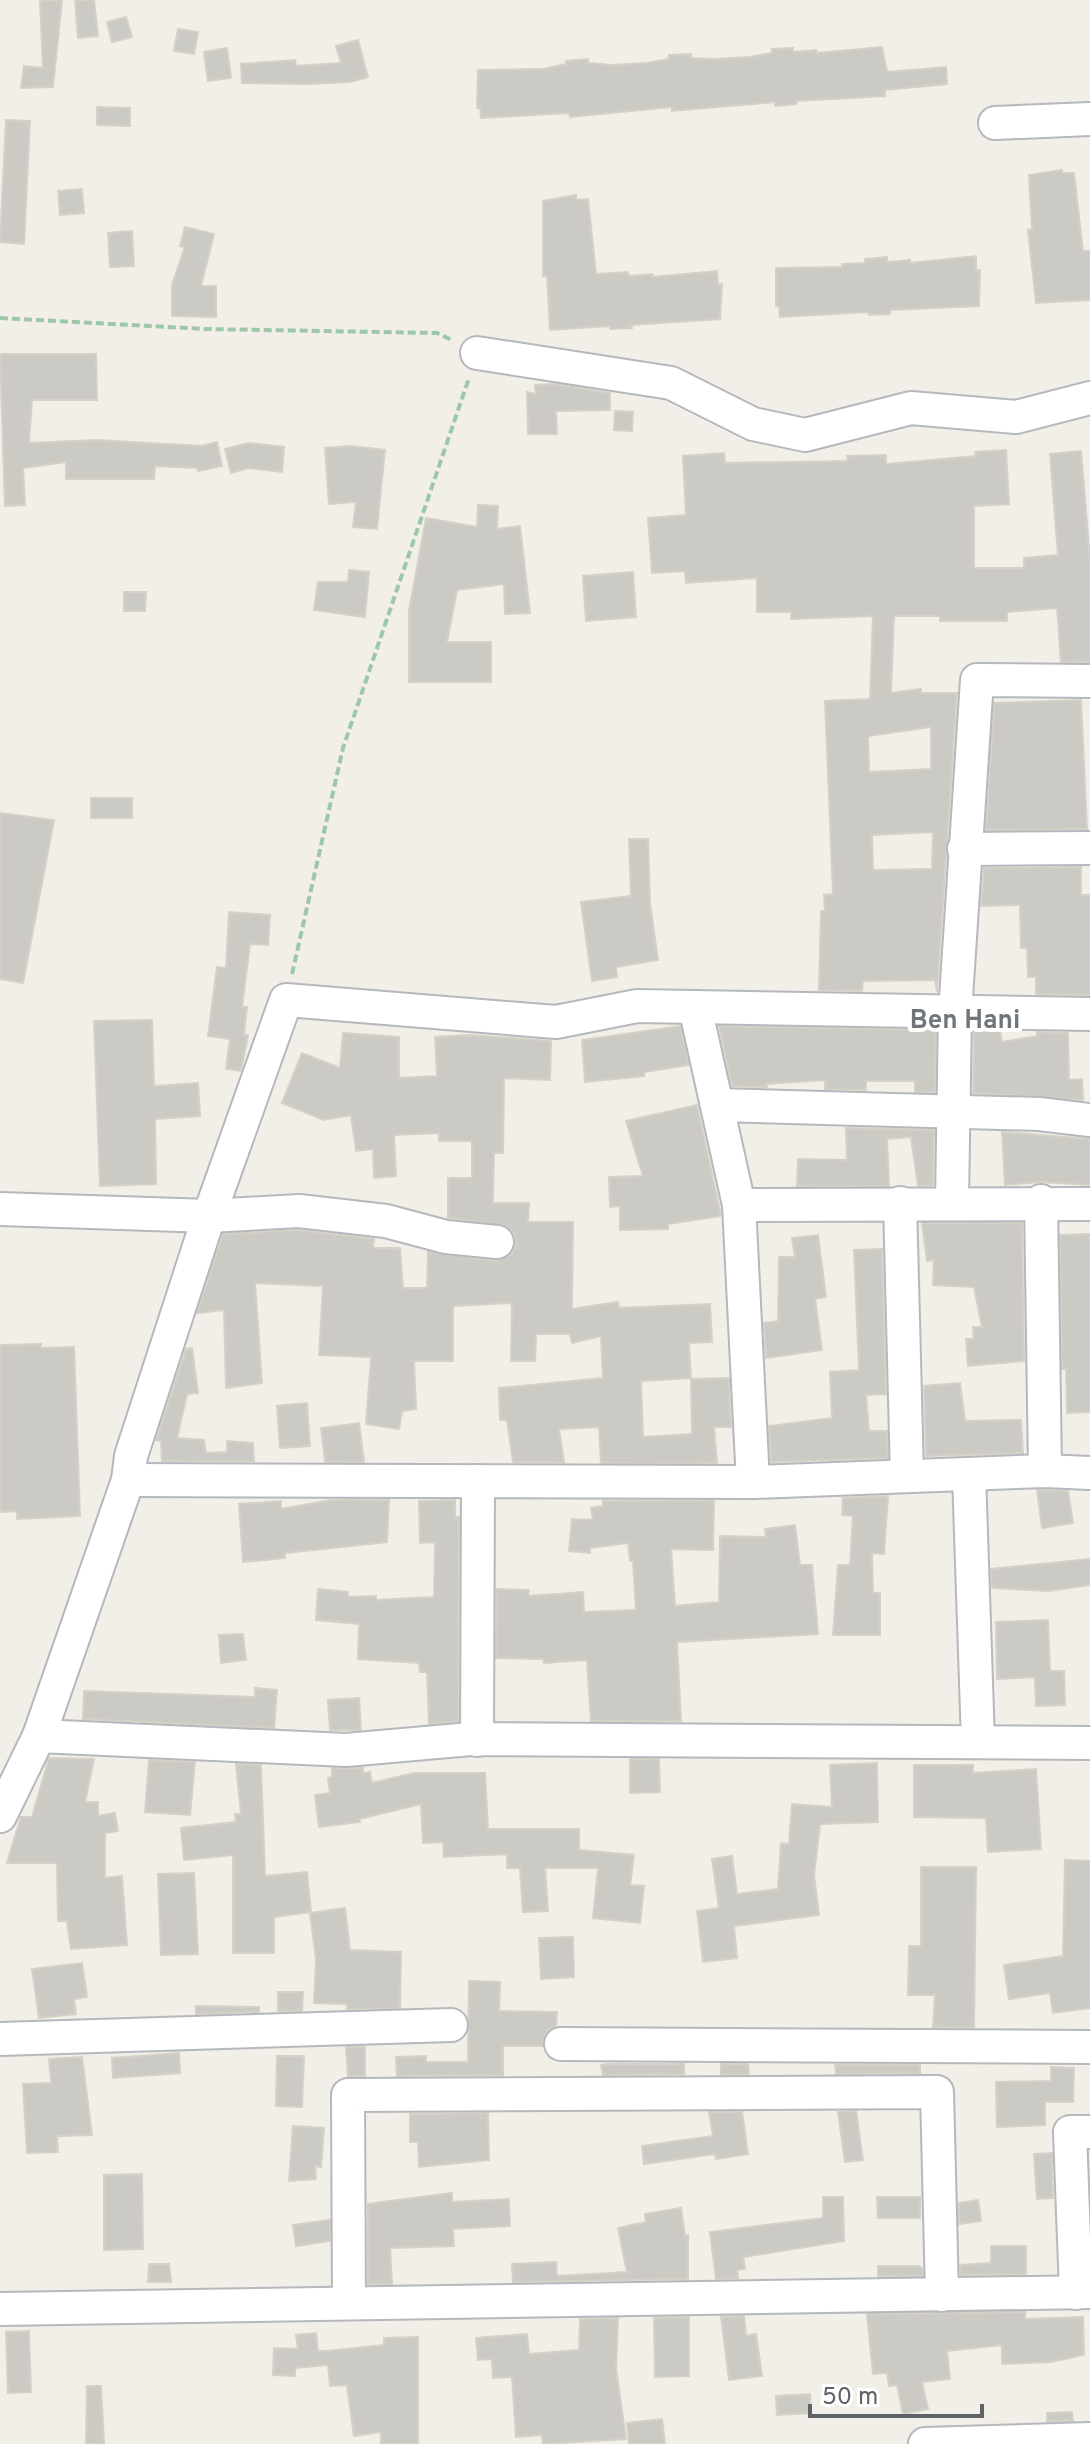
<svg xmlns="http://www.w3.org/2000/svg" width="1090" height="2444" font-family="Overpass,sans-serif">
<rect width="100%" height="100%" fill="#f1efe8"/>
<g fill="#cccac5" stroke="#d6d1c6" stroke-width="2" fill-rule="evenodd">
<path d="M40,0H62L53,87L21,88L24,66L43,68Z"/>
<path d="M75,0H94L98,36L78,38Z"/>
<path d="M126,17L132,37L112,42L107,22Z"/>
<path d="M178,29L198,32L194,54L174,51Z"/>
<path d="M358,40L368,77L350,82L307,84L242,83L241,64L295,60L296,66L341,63L336,46Z"/>
<path d="M882,47L887,72L946,67L947,84L885,90V96L796,101V104L775,106V102L672,111V107L570,117L569,113L481,118L480,108H477L478,70L543,69L566,64V61L588,59V63L611,65L646,63L669,59V55L691,54V58L714,59L749,57L772,53V49L793,48V52L816,50L817,53Z"/>
<path d="M227,48L231,78L208,81L204,52Z"/>
<path d="M97,107L130,108V126L97,125Z"/>
<path d="M6,120L30,121L24,244L0,242Z"/>
<path d="M1062,170V173H1074L1083,251H1090V300L1036,303L1028,230L1032,229L1029,175Z"/>
<path d="M82,189L84,213L60,215L58,191Z"/>
<path d="M576,195V200L588,199L596,274L628,272L629,276L652,274V277L717,271L718,285L722,284L720,319L631,325L632,328L610,329V326L550,330L547,276H543V201Z"/>
<path d="M185,227L214,234L201,286H216V317L172,316V285L185,247L180,246Z"/>
<path d="M132,231L134,266L110,267L108,233Z"/>
<path d="M976,256V271L980,270L979,306L890,310V314L869,315L868,312L780,317L779,306H776V268L842,267V264L865,263V259L887,257V262L910,260V263Z"/>
<path d="M0,354H96L97,400H32L29,443L97,440L202,446L217,442L222,466L198,471V468L155,466L154,479H66V462L23,468L25,505L5,506Z"/>
<path d="M556,384L610,393V410L556,411L557,434H528L527,392L536,394L535,385Z"/>
<path d="M615,411L633,412L632,431L614,430Z"/>
<path d="M249,443L284,447L282,472L248,468L231,473L225,449Z"/>
<path d="M350,446L385,450L377,529L353,527L356,502L329,504L325,448Z"/>
<path d="M1006,450L1009,504L974,506V568H1024V558L1058,555L1050,454L1081,451L1090,560V662H1061L1057,608L1007,612V621H940V616H894L891,693L921,689V693H957L937,992L935,980L863,981L862,991L819,990L821,911H825L824,895L833,894L825,701L870,699L873,616L791,619V612H757V578L686,583L685,571L652,573L648,518L686,515L683,456L724,453L725,463L848,461L847,456L886,455V464L976,456L975,452ZM931,727V769L869,772L868,736ZM933,832L932,869L873,870L872,835Z"/>
<path d="M478,505L498,506L497,529L520,526L530,613L505,614L504,584L457,590L447,642H491V682H409V611L426,518L477,527Z"/>
<path d="M349,570L369,572L365,617L314,610L318,582H348Z"/>
<path d="M633,572L636,617L586,621L583,576Z"/>
<path d="M124,592H146L145,611H124Z"/>
<path d="M1081,700L1087,829L986,830L994,703Z"/>
<rect x="91" y="798" width="41" height="20"/>
<path d="M0,813L54,820L23,983L0,979Z"/>
<path d="M629,839H648L650,904L658,960L616,967L617,977L592,981L581,902L631,896Z"/>
<path d="M1081,867V895H1090V995L1036,994V977H1028L1027,948H1021L1020,905L981,906L984,868Z"/>
<path d="M229,912L270,915L268,945L250,944L242,1007H247L244,1035H248L241,1071L226,1069L230,1039L208,1036L217,967L226,968Z"/>
<path d="M152,1020L154,1086L198,1083L200,1116L155,1119L156,1184L100,1186L94,1021Z"/>
<path d="M680,1026L689,1065L644,1072V1076L585,1082L582,1040Z"/>
<path d="M719,1026L936,1030L935,1092H915V1081H866V1090L825,1089V1080L766,1084L767,1087L732,1086Z"/>
<path d="M974,1031H1000L1002,1042L1037,1036V1032L1068,1033L1069,1080L1082,1079L1083,1100L973,1093Z"/>
<path d="M343,1033L399,1037V1078L437,1076L435,1037L469,1035L551,1041L550,1080L504,1078L503,1153H494L493,1203H529L528,1222H573L572,1309L618,1302L619,1308L710,1304L712,1342L689,1343L691,1378L641,1381L643,1437L692,1434L691,1379L729,1378L731,1427H714L717,1463H601L599,1427L559,1429L564,1462H513L507,1420H500L499,1388L603,1378L601,1336L572,1343L570,1334H536L535,1361H511L512,1303L453,1306V1361H414L416,1409L402,1411L399,1429L366,1424L371,1357L319,1355L323,1286L255,1283L262,1383L226,1388L224,1310L197,1313L223,1234L298,1230L374,1239L373,1248H400L403,1288H427L428,1252L496,1261L512,1254L516,1245L515,1235L507,1226L448,1218V1178H472V1141H439V1133L394,1135L396,1176L374,1178L373,1149L356,1151L351,1115L324,1120L282,1103L302,1053L340,1068Z"/>
<path d="M697,1105L721,1216L668,1224V1229L620,1230V1206L610,1207L609,1177L643,1176L626,1121Z"/>
<path d="M846,1128L934,1130L933,1185L918,1186L911,1137L887,1139L889,1186H797L798,1159L847,1160Z"/>
<path d="M1002,1132L1090,1139V1185L1042,1182L1005,1185Z"/>
<path d="M922,1223H1022L1024,1361L968,1366L966,1339H974L973,1327H982L974,1287L933,1285L934,1260L927,1261Z"/>
<path d="M1090,1234V1412L1067,1413L1066,1369H1062L1060,1235Z"/>
<path d="M818,1235L826,1297L815,1299L822,1350L766,1358L764,1323L778,1321L779,1257H795L792,1238Z"/>
<path d="M882,1249L886,1394L866,1395L869,1431H887L888,1458L771,1462L769,1426L832,1418L830,1372L859,1370L854,1250Z"/>
<path d="M41,1344V1348L74,1347L80,1516L17,1519V1511L0,1512V1345Z"/>
<path d="M192,1348L198,1393L187,1394L177,1438L204,1440L206,1453L227,1452V1441L253,1443L254,1461H162L161,1441L156,1440L186,1349Z"/>
<path d="M960,1383L965,1421L1021,1420L1023,1453L926,1456L924,1386Z"/>
<path d="M307,1403L310,1446L280,1448L277,1406Z"/>
<path d="M359,1423L364,1462H325L321,1428Z"/>
<path d="M1037,1490L1068,1491L1073,1523L1042,1528Z"/>
<path d="M888,1496L884,1554L872,1553L873,1593H880V1635H833L838,1565H850L853,1516L842,1515L843,1498Z"/>
<path d="M331,1500H389L387,1542L285,1553V1558L243,1562L239,1504L281,1501V1509Z"/>
<path d="M455,1500V1517H459L458,1721L429,1724L427,1672H420L419,1663L358,1659L359,1624L316,1620L318,1589L348,1592V1597L376,1596V1600L434,1597L435,1542L420,1543L419,1501Z"/>
<path d="M603,1501H714L713,1550L671,1549L675,1606L719,1602L720,1536L766,1537L765,1529L795,1525L800,1565H812L818,1634L677,1642L681,1721H591L587,1660L544,1663L543,1659L496,1658L497,1589L529,1590L528,1596L583,1592L584,1612L636,1610L633,1561H630L628,1543L590,1548V1553L569,1551L572,1519L593,1520L591,1508L603,1506Z"/>
<path d="M1090,1559V1585L1049,1591L992,1588L991,1569Z"/>
<path d="M1048,1620L1050,1671H1064L1065,1705L1036,1706L1035,1677L997,1679L996,1622Z"/>
<path d="M243,1634L246,1660L221,1663L219,1635Z"/>
<path d="M255,1688L277,1690L274,1728L83,1719L84,1691L255,1697Z"/>
<path d="M359,1698L361,1730H330L328,1700Z"/>
<path d="M49,1758L94,1759L85,1802H98V1816L115,1813L118,1831L105,1833V1878L122,1876L127,1945L71,1949L67,1921H58L57,1863H7L21,1817H32Z"/>
<path d="M630,1759H659L660,1792L630,1793Z"/>
<path d="M149,1760L195,1762L190,1815L145,1812Z"/>
<path d="M877,1763L878,1822L820,1824L814,1875L819,1915L734,1926L737,1958L703,1962L697,1911L719,1908L712,1859L732,1856L737,1894L778,1889L781,1843L789,1844L792,1804L832,1807L830,1765Z"/>
<path d="M236,1764L261,1765L265,1876L307,1872L311,1912L274,1917V1953H233V1855L184,1860L181,1828L236,1822L235,1814H241Z"/>
<path d="M914,1765H973V1773L1036,1769L1041,1849L988,1852L986,1818L914,1817Z"/>
<path d="M332,1768H363V1773L370,1772L372,1783L414,1773H485L488,1829H579V1850L634,1855L630,1885L644,1886L640,1923L593,1918L598,1868H545L548,1911L523,1912L520,1868H507V1854L444,1857L443,1842L423,1843L421,1804L359,1819L360,1822L319,1827L315,1795L330,1793L328,1778L332,1777Z"/>
<path d="M1065,1860L1090,1861V2008L1053,2013L1050,1993L1009,1999L1004,1965L1063,1956Z"/>
<path d="M921,1867H976L974,2027H933L935,1995H908L909,1946H921Z"/>
<path d="M194,1873L198,1954L161,1955L158,1874Z"/>
<path d="M345,1908L350,1950L401,1952L400,2008L347,2009V2004L314,2003L316,1959L310,1913Z"/>
<path d="M573,1937L574,1977L541,1979L539,1938Z"/>
<path d="M82,1963L87,1997L74,1999L76,2014L39,2018L32,1969Z"/>
<path d="M469,1981L500,1982L499,2011L557,2012L556,2026L545,2034L543,2046H503V2075L397,2076L396,2057L426,2056V2062H468Z"/>
<path d="M278,1992H303L302,2011H278Z"/>
<path d="M196,2006L259,2007V2012L196,2014Z"/>
<path d="M346,2047H365V2076H348Z"/>
<path d="M179,2053L180,2073L113,2078L112,2058Z"/>
<path d="M277,2056H304L302,2107L276,2106Z"/>
<path d="M82,2057L92,2135L57,2136L58,2152L27,2153L23,2084L51,2083L49,2059Z"/>
<path d="M609,2064H684V2074L603,2075L601,2065Z"/>
<path d="M721,2064H748L749,2074H721Z"/>
<path d="M835,2065H920V2073L836,2074Z"/>
<path d="M1051,2067L1074,2068L1073,2102H1045V2125L997,2127L996,2082L1051,2081Z"/>
<path d="M856,2111L863,2160L845,2162L838,2112Z"/>
<path d="M709,2112H742L748,2154L716,2159L715,2154L644,2164L642,2146L713,2136Z"/>
<path d="M488,2113L489,2160L419,2167L418,2142H410V2114Z"/>
<path d="M293,2126L324,2128L321,2167L315,2166L316,2179L289,2181Z"/>
<path d="M1052,2153L1053,2198L1037,2199L1034,2154Z"/>
<path d="M142,2174L143,2249L104,2250V2175Z"/>
<path d="M452,2193V2202L509,2199L510,2226L453,2229L454,2246L390,2248L392,2284H368V2204Z"/>
<path d="M823,2197H843L844,2241L743,2257L745,2269L737,2270L738,2278L716,2279L710,2232L823,2218Z"/>
<path d="M877,2197H920V2218H878Z"/>
<path d="M978,2200L981,2221L959,2224V2203Z"/>
<path d="M681,2208L685,2236L688,2235V2279L513,2282L512,2264L556,2262L557,2276L627,2272L618,2228L646,2222L645,2214Z"/>
<path d="M330,2220V2241L296,2246L293,2225Z"/>
<path d="M991,2246H1026V2274L961,2275L960,2265L991,2263Z"/>
<path d="M149,2264H169L171,2282H148Z"/>
<path d="M878,2266H918L922,2268L923,2276H878Z"/>
<path d="M1025,2312V2319L1083,2317L1084,2355L1051,2362L1002,2364V2345L947,2351L950,2379L922,2382L928,2409L903,2414L897,2385L889,2386L887,2373L873,2374L867,2314Z"/>
<path d="M744,2316L746,2336L756,2334L762,2376L729,2380L721,2317Z"/>
<path d="M689,2317V2376L655,2377L654,2318Z"/>
<path d="M618,2318L616,2368L626,2439L543,2444L542,2435L516,2437L512,2377L493,2378L492,2359L478,2360L476,2338L527,2334L529,2354L579,2350L580,2319Z"/>
<path d="M29,2331L31,2392L8,2393L6,2332Z"/>
<path d="M316,2333L318,2351H327L384,2345V2338L418,2337V2444H381V2432L354,2436L347,2385L330,2386L328,2365L295,2368V2376L273,2375L274,2348L298,2349L296,2335Z"/>
<path d="M87,2386H101L104,2444H86Z"/>
<path d="M810,2394L811,2413L777,2415L776,2396Z"/>
<path d="M1072,2412L1073,2421H1047V2413Z"/>
<path d="M662,2419L665,2444H629L627,2423Z"/>
</g>
<g fill="none" stroke-linecap="round" stroke-linejoin="round">
<defs>
<g id="minor">
<path d="M995,123L1090,119"/>
<path d="M477,353L671,383L753,424L805,435L911,408L1016,417L1090,398"/>
<path d="M964,849L1090,848"/>
<path d="M695,1007L739,1205L753,1482"/>
<path d="M717,1105L1039,1114L1090,1120"/>
<path d="M1041,1201L1045,1471"/>
<path d="M952,1202L955,1013L977,680L1090,681"/>
<path d="M900,1203L907,1476"/>
<path d="M739,1205L1090,1204"/>
<path d="M0,1209L209,1216L299,1211L386,1221L446,1237L497,1242"/>
<path d="M969,1474L978,1742"/>
<path d="M128,1480L753,1482L1045,1471L1090,1473"/>
<path d="M39,1736L346,1750L471,1739L1090,1743"/>
<path d="M477,1740L478,1481"/>
<path d="M0,1816L39,1736L128,1480L131,1456L209,1216L286,1000L556,1022L637,1006L1090,1014"/>
<path d="M0,2039L451,2025"/>
<path d="M561,2044L1090,2047"/>
<path d="M1076,2293L1070,2132H1090"/>
<path d="M349,2303L348,2095L937,2092L942,2295"/>
<path d="M0,2309L1090,2292"/>
<path d="M925,2444L1090,2439"/>
</g>
</defs>
<use href="#minor" stroke="#b5b8bc" stroke-width="36"/>
<g stroke="#9cc7a9" stroke-width="4" stroke-dasharray="8 4" stroke-linecap="butt">
<path d="M0,318L206,329L437,333L454,341"/>
<path d="M292,974L343,748L469,378"/>
</g>
<use href="#minor" stroke="#fff" stroke-width="32"/>
</g>
<g text-anchor="middle" stroke-width="8" stroke-linejoin="round" paint-order="stroke">
<g font-size="26" font-weight="bold" fill="#70757a" stroke="#fff">
<text x="965" y="1028">Ben Hani</text>
</g>
</g>
<path d="M810 2404v12h172v-12" fill="none" stroke="#5f6368" stroke-width="4"/>
<text x="822" y="2404" font-size="24" fill="#5f6368" stroke="#ffffff" stroke-width="6" paint-order="stroke">50 m</text>
</svg>
